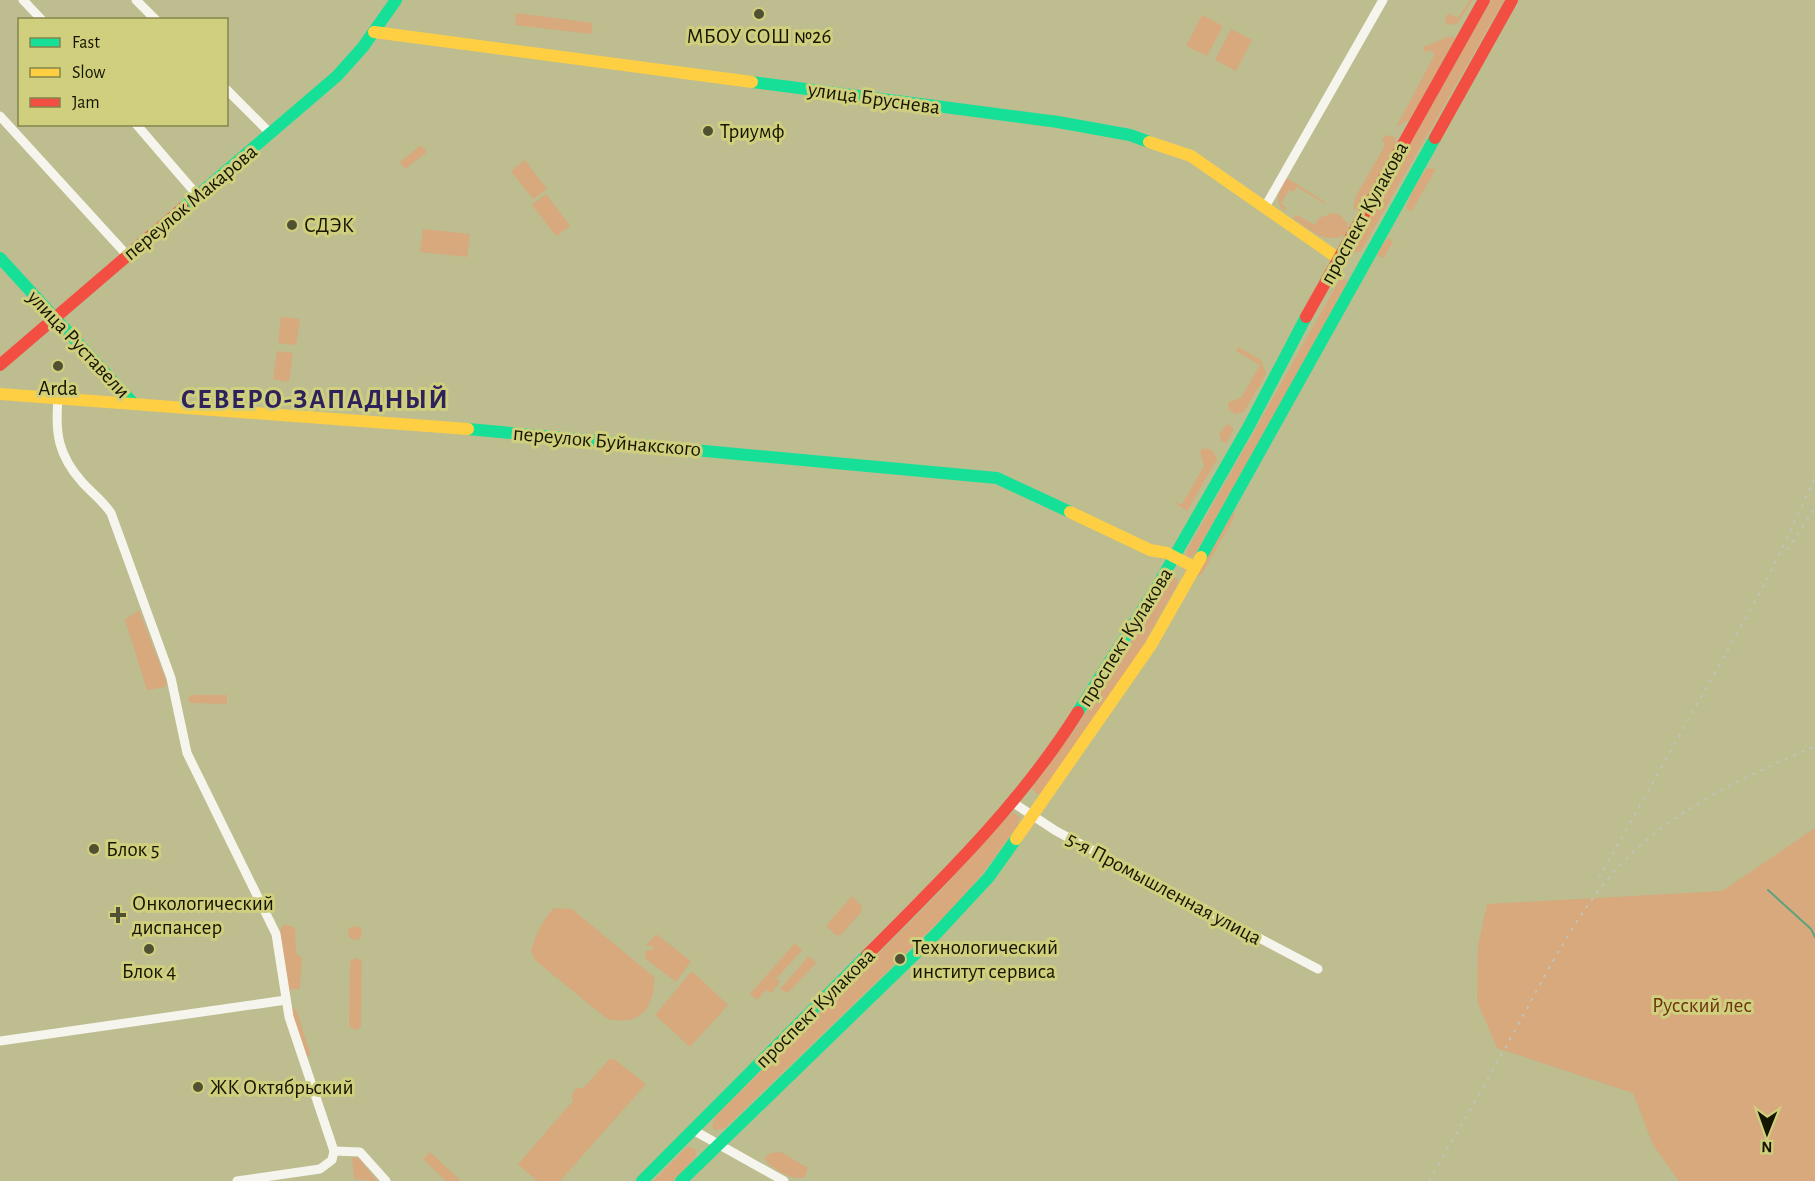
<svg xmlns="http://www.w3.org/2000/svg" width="1815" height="1181" font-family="'Alegreya Sans',sans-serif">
<rect width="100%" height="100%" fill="#bdbd90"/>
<g fill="#d7a97d">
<path d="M1470,0H1473L1457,24L1447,25L1445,19L1448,13L1458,18Z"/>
<path d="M1491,0H1504L1361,251L1353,253L1352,246Z"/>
<path d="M516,13L593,23L591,34L515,25Z"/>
<path d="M1202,15L1223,26L1207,56L1186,46Z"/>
<path d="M1231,29L1252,40L1236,71L1215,60Z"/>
<path d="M1450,36L1455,38L1410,119L1396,127L1435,54L1429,50L1425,53L1423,47Z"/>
<path d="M1386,135L1395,137L1396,143L1360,208L1353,210L1356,196L1385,145L1382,140Z"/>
<path d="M421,145L427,152L405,169L400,162Z"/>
<path d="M525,160L547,189L533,199L511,171Z"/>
<path d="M1427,168L1436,169L1411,212L1406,208L1412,191Z"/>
<path d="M1287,178L1325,202V204L1297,187L1293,192L1289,190L1281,203L1287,208L1284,211C1274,201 1278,187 1287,178Z"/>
<path d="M546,194L570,226L556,236L532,205Z"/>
<path d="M1333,213L1340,215L1348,224L1346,234C1326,246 1309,229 1293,218L1297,215L1315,225L1319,218Z"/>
<path d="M423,229L470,234L467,257L420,252Z"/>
<path d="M1388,238L1393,242L1383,258L1375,254Z"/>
<path d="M1341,277L1349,282L1194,556L1187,557L1186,552Z"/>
<path d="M281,317L300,319L296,345L278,343Z"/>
<path d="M1238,347L1261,360L1266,374L1244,412L1236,414L1229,410L1228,402L1241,398L1260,365L1236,351Z"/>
<path d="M277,351L293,353L289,382L273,379Z"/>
<path d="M1228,424L1234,429L1226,443L1221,441L1219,433Z"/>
<path d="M1202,448L1212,450L1217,459L1187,511L1175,503L1182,504L1204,466L1200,452Z"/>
<path d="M1233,509L1234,518L1202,574L1197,576Z"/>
<path d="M1172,576L1178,579L1177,585L1139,653L1041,793L1036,794L1032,788L1077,727Z"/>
<path d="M139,610L167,683L165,687L147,690L125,620Z"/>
<path d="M191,695H227V704L191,703L188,700Z"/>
<path d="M1014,813L1020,817L1018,825L980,877L952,909L725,1128L715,1130L712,1126L715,1117L933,899L1009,815Z"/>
<path d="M1815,828V1181H1679L1653,1145L1633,1093L1497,1048L1477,1001L1478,946L1487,904L1722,891Z"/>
<path d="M852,896L861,905L862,911L841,935H836L826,926Z"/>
<path d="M554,908L572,909L654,977C656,1008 638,1028 606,1018L535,960L531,951C536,933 542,921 554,908Z"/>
<path d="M285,924L295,928L296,953L302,958L300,989H291L290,997L278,933Z"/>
<circle cx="355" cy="933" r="7"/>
<path d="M656,934L691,961L676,982L645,958V951L653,950V946H646Z"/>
<path d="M795,943L802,950L776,979L780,982L771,993L766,990L757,1000L750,994Z"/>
<path d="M809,956L816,963L788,993L780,989Z"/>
<path d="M357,958L362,961L361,1027L355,1030L349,1026L350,961Z"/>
<path d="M692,971L728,1005L690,1047L655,1015Z"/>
<path d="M293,1008L297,1011L310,1054L307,1058L290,1009Z"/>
<path d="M610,1059H614L646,1084L560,1181H537L518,1164L573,1101L572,1095L576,1088H583Z"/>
<path d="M687,1147L695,1149L696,1157L673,1181H653Z"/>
<path d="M430,1152L461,1181H446L423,1159Z"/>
<path d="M781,1152L808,1168L805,1177C791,1181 774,1170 764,1159L770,1153Z"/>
<path d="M358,1157L377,1181L354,1179L352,1158Z"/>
</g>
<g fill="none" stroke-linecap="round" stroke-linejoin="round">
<path stroke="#5ea27f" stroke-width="2" d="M1768,890L1811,929L1815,937"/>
<g stroke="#f5f5ee" stroke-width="9">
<path d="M23,0L42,20"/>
<path d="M136,0L156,20"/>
<path d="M226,89L271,134"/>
<path d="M0,116L126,254"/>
<path d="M136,124L198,196"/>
<path d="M1265,207L1383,0"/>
<path d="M58,399C55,433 58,455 82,482C92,493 103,501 111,513L171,678L187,753L276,934L289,1017L334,1151L332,1160L320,1169L237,1181"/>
<path d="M1012,802L1056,831L1318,969"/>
<path d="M0,1041L286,1000"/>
<path d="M693,1130L784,1181"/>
<path d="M334,1151L360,1152L386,1181"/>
</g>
<g stroke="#16e098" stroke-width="12">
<path d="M752,82L1058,122L1130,135L1149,142"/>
<path d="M183,208L337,76L363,47L396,0"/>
<path d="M0,258L134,404"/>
<path d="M468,429L997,478L1070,512"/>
<path d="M1201,557L1435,138"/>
<path d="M1078,712L1158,585L1249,426L1306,317"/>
<path d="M642,1181L867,955"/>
<path d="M681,1181L937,933L989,877L1016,839"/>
</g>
<g stroke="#ffcf43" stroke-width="12">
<path d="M374,32L752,82"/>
<path d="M1149,142L1191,156L1339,259"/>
<path d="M0,394L468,429"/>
<path d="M1070,512L1150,550L1167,553L1194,567"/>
<path d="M1016,839L1151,645L1201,557"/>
</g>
<g stroke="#f24e42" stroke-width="12">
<path d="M1435,138L1512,0"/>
<path d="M1306,317L1484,0"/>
<path d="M0,365L183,208"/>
<path d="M867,955C943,879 1021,803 1078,712"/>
</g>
<g stroke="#c2c2b5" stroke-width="2" stroke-dasharray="3 6" stroke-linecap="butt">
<path d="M1787,550L1815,508"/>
<path d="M1599,878L1766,582L1815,478"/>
<path d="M1429,1181C1459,1129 1490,1076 1519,1023C1556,956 1589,887 1649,838C1699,797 1756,772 1815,746"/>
</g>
</g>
<g fill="#505032" stroke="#cfcf7e" stroke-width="2">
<circle cx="759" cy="14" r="6"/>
<circle cx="708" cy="131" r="6"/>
<circle cx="292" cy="225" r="6"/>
<circle cx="58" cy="366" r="6"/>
<circle cx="94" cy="849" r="6"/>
<path d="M115 906h6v6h6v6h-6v6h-6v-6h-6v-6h6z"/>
<circle cx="149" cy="949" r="6"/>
<circle cx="900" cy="959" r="6"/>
<circle cx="198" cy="1087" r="6"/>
</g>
<g text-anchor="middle" stroke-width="6" stroke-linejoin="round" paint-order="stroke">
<g font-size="21" fill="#151500" stroke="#cfcf7e" text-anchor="start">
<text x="759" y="43" text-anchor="middle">МБОУ СОШ №26</text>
<text x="720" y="138">Триумф</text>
<text x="304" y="232">СДЭК</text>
<text x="58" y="395" text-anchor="middle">Arda</text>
<text x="106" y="856">Блок 5</text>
<text x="132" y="910">Онкологический<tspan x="132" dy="24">диспансер</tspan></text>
<text x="912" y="954">Технологический<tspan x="912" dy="24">институт сервиса</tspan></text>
<text x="149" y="978" text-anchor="middle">Блок 4</text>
<text x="210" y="1094">ЖК Октябрьский</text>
</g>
<g font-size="21" fill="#151500" stroke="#cfcf7e">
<text transform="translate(874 98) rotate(8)" y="7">улица Бруснева</text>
<text transform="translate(190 202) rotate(-40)" y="7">переулок Макарова</text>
<text transform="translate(1364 213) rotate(-61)" y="7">проспект Кулакова</text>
<text transform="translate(79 344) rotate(47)" y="7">улица Руставели</text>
<text transform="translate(607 441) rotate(5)" y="7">переулок Буйнакского</text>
<text transform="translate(1125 637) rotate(-58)" y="7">проспект Кулакова</text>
<text transform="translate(1164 888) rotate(28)" y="7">5-я Промышленная улица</text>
<text transform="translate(815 1008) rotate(-45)" y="7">проспект Кулакова</text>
</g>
<g font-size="21" fill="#6e3410" stroke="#cfcf7e">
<text x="1702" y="1012">Русский лес</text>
</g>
<g font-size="27" font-weight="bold" letter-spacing="1.5" fill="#2e225d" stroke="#cfcf7e">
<text x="315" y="408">СЕВЕРО-ЗАПАДНЫЙ</text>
</g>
</g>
<rect x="18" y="18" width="210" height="108" fill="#cfcf7e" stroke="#85854c" stroke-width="1.5"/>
<rect x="30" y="38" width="30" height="9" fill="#16e098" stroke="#85854c" stroke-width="1.5"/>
<text x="72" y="48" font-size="18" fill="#151500">Fast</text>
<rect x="30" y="68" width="30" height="9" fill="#ffcf43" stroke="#85854c" stroke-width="1.5"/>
<text x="72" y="78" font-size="18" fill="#151500">Slow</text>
<rect x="30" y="98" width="30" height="9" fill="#f24e42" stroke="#85854c" stroke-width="1.5"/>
<text x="72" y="108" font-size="18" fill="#151500">Jam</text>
<g transform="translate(1767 1133) rotate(181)" stroke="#cfcf7e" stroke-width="4.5" paint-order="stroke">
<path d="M0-4.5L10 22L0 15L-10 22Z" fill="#151500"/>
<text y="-9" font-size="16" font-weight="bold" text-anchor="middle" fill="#151500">N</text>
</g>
</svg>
